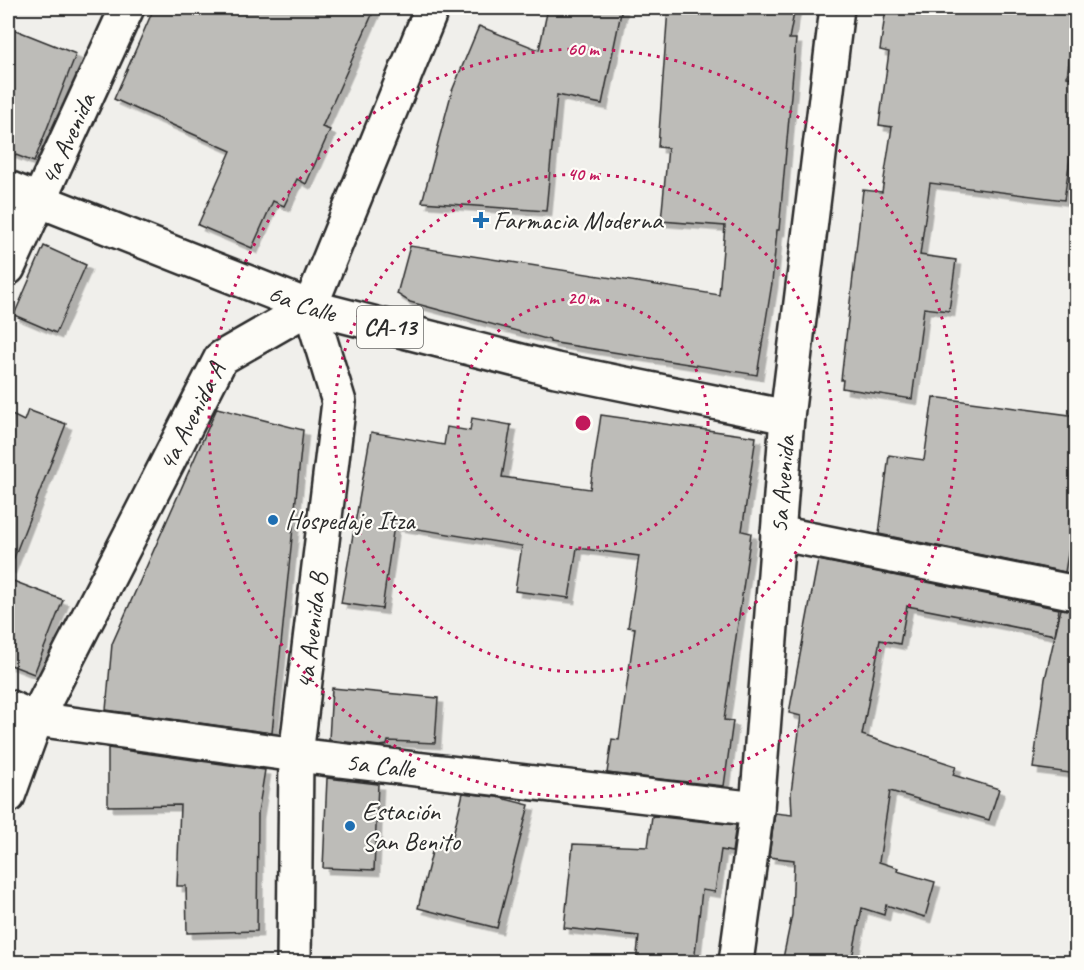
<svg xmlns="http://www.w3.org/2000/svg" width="1084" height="970" font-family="Caveat,sans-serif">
<defs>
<filter id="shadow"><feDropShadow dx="5.5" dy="5.5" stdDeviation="0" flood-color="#0004"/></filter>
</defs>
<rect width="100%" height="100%" fill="#f0efeb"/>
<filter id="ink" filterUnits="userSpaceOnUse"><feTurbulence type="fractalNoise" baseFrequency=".0167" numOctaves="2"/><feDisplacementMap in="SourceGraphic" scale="12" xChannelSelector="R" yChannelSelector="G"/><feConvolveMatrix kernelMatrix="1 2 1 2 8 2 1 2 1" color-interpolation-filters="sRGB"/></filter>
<g filter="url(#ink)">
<g fill="#bdbcb8" stroke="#2b2b2b" stroke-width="1.5" filter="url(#shadow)">
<path d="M154,8H375L322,127L330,130L306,184L297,179L284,206L273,201L252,248L198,225L231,151L114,99Z"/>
<path d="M548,8H622L602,104L557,95L546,211L422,202L452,91L479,26L539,50Z"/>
<path d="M668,8H795L789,39H796L779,230H777L772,283L757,375L550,342V340L410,302L397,294L410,246L719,295L725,226L661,221L668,148L658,147Z"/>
<path d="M886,8H1076L1067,77L1077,78V110L1064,200L930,183L920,255L956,260L949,311L924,308L912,399L842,388L843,380H841L863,190L882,192L892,127L879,125L889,52L880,50Z"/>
<path d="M8,27L76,54L34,162L8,152Z"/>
<path d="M44,246L86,265L56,333L14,315Z"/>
<path d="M933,397L1077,416V499L1065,572L879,534L889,455L924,460Z"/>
<path d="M217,408L303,430L272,733L106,710L112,644Z"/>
<path d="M28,410L66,424L10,568L8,567V413L24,421Z"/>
<path d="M601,415L756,437L742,531L751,533L724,720L733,721L724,786L607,773L612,739L619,740L635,628L628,627L639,556L577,548L569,598L515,591L522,546L394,525L382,609L341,603L371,432L444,445L447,427L470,431L472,418L511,425L502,477L590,489Z"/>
<path d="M818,560L1059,609L1055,635L907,606L900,644L880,640L862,735L956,766L953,775L999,789L989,820L890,791L879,862L898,868L897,871L935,882L925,917L886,905L884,915L862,908L851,963H782L792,915L794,860L769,857L775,813L792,815L791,793L801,716L789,713Z"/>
<path d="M8,579L63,600L34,674L8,664Z"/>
<path d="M1061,609L1077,611V774L1033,768L1045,679Z"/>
<path d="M332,688L438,698L435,743L388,741L387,745L380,746L329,740Z"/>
<path d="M108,748L265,770L258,813L257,931L187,933L186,886H177L180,805L108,806Z"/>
<path d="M327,778L378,784L374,870L323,868Z"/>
<path d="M463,793L497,797L529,805L497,928L418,908L434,844L450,848Z"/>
<path d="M652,816L736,825L732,852L721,850L715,892L702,890L694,963H636L639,936L564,928L573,844L648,847Z"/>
</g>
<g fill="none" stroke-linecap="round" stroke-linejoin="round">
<defs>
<g id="minor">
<path id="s1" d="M8,268L127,8"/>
<path d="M778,533L1076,593"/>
<path id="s2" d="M8,707L36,719L296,755L757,809"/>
<path id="s3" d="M8,796L36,719L221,358L310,307L432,8"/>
<path id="s4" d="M294,962L296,755L339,402L310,307"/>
</g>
<g id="major">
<path id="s5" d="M8,188L310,307L556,370L787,417"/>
<path id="s6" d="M736,962L757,809L787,417L837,8"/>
</g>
</defs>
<use href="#minor" stroke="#2b2b2b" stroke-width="38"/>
<use href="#major" stroke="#2b2b2b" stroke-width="38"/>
<use href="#minor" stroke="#fdfcf7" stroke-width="33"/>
<use href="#major" stroke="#fdfcf7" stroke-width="33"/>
</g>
</g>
<g fill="none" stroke="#c2185b" stroke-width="3" stroke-dasharray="3 6">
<circle cx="583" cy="423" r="125"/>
<circle cx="583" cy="423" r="249"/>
<circle cx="583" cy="423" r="374"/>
</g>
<g fill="#1f6fb2" stroke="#fdfcf7" stroke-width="2">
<path d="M478 211h6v6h6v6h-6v6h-6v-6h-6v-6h6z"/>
<circle cx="273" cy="520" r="6"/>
<circle cx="350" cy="826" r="6"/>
</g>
<g text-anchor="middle" stroke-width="4.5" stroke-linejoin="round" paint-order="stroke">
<rect fill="#fdfcf7" stroke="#6a6a68" stroke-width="1.5" x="357" y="306" width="66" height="42" rx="4.5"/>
<g font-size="24" font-weight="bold" fill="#2b2b2b">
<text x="390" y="335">CA-13</text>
</g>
<g font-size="26" fill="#2b2b2b" stroke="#fdfcf7">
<text dy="9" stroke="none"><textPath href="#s1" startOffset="142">4a Avenida</textPath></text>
<text dy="9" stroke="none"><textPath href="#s5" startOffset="316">6a Calle</textPath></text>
<text dy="9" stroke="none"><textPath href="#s3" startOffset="422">4a Avenida A</textPath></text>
<text dy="9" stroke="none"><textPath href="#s6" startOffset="480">5a Avenida</textPath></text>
<text dy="9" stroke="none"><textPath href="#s4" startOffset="332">4a Avenida B</textPath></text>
<text dy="9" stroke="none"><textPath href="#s2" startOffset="378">5a Calle</textPath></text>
</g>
<g font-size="26" fill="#2b2b2b" stroke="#fdfcf7" text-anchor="start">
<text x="493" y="229">Farmacia Moderna</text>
<text x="285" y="529">Hospedaje Itza</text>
<text x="362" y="820">Estación<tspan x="362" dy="30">San Benito</tspan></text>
</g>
</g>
<circle cx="583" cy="423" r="9" fill="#c2185b" stroke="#fdfcf7" stroke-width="3"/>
<g font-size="18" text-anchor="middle" font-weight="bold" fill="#c2185b" stroke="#fdfcf7" stroke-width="4.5" stroke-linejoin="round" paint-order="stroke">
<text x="583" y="55">60 m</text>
<text x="583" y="180">40 m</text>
<text x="583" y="304">20 m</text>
</g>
<rect width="1084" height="970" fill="none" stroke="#fdfcf7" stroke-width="30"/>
<rect x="15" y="15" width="1054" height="940" fill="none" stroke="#2b2b2b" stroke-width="2" filter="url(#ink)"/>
</svg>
